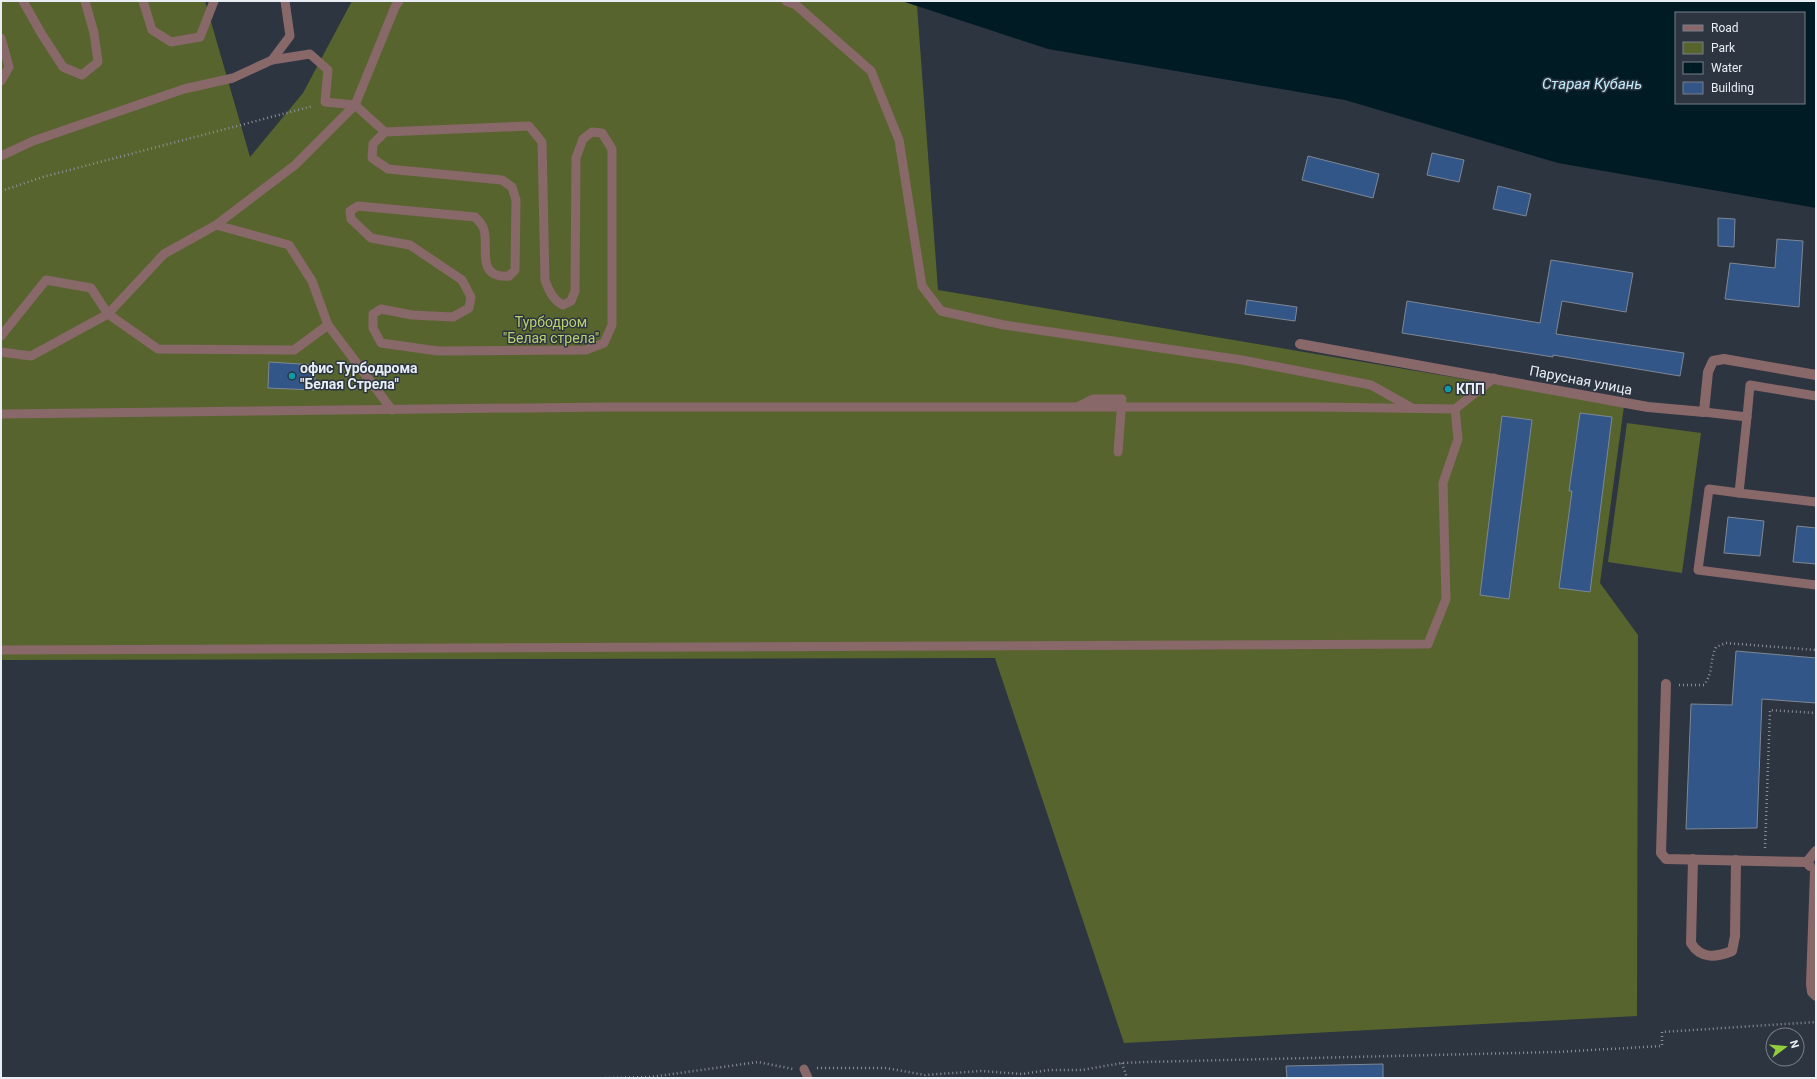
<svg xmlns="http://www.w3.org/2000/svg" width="1817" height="1079" font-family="Roboto,sans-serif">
<rect width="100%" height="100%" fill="#2d3540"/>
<g fill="#58642e">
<path d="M1,1H205L250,157L303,93L352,1H902L917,6L938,290L1624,406L1600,583L1638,635L1637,1016L1124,1043L995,658L1,660Z"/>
<path d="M1627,423L1701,433L1682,573L1608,562Z"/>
</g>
<path fill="#011b24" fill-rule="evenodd" d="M902,1H1816V208L1558,163L1345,100L1048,49ZM1676,13H1804V103H1676Z"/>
<g fill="#325688" stroke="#7e8794">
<path d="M1432,153L1464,160L1459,182L1427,175Z"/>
<path d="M1308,156L1379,174L1373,198L1302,180Z"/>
<path d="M1498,186L1531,194L1526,216L1493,209Z"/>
<path d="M1718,218L1735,219L1734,247L1718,246Z"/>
<path d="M1777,239L1803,241L1799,307L1725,299L1730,263L1775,268Z"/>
<path d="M1551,260L1633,273L1626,312L1562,301L1556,334L1684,353L1680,376L1553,355V357L1402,333L1407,301L1540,323Z"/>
<path d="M1247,300L1297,307L1295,321L1245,314Z"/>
<path d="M269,362L316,365L314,390L268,388Z"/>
<path d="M1580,413L1612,417L1590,592L1559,588L1572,491H1569Z"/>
<path d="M1502,416L1532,420L1509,599L1480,595Z"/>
<path d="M1728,517L1764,521L1760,556L1724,553Z"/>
<path d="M1797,526L1816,528V564L1793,562Z"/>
<path d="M1736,651L1816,658V703L1762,699L1757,828L1686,829L1691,704L1732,705Z"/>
<path d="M1383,1064V1078H1287L1286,1066Z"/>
</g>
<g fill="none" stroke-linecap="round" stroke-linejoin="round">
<g stroke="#8b919a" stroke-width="2.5" stroke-dasharray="1 3" stroke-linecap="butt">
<path d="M1,191L43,177L313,106"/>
<path d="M1679,685H1704C1714,671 1709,663 1716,647L1726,643L1816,650"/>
<path d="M1765,848L1770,710L1816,713"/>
<path d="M1122,1063L1127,1078"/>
<path d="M817,1068H886L925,1075L981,1071L1022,1074L1049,1070H1082L1122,1063L1146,1062L1557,1052L1662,1046V1032L1816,1022"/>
<path d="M605,1078L651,1077L758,1062L793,1069"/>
</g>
<g stroke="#89686a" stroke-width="9">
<path d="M23,1L41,33L63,67L82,75L98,62L94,33L85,1"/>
<path d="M143,1L152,30L171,42L200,37L214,1"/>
<path d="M786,1L796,5L871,71L899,140L922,286L941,311L1004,325L1242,360L1371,385L1412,408"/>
<path d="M1,38L9,67L1,81"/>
<path d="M272,60L310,54L328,70L325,102L355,105L385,132"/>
<path d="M529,126L542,142L545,280C549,291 553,300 563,305L571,301L575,291L576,158L583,139L592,132L602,133L612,149V325L604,343L586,350L438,351L381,343L373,328V314L381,309L412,315L453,317L469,308L471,297L462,280L410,245L371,238L351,219L350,211L358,206L475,217C478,220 481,223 483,227C491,242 473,279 509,276L515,270L516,200L512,187L502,180L388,169L372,158L373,144L385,132Z"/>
<path d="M1,156L33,141L184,89L233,78L272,60L290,36L285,1"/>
<path d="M216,225L295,165L355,105L395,7L399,1"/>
<path d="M1,336L46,280L91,288L108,314L158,349L294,350L328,325"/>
<path d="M1,352L31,356L108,314L164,254L216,225L289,245L312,281L328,325L392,410"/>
<path d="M1079,406L1093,399H1122L1118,452"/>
<path d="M1704,412L1747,417L1739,493L1816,502"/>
<path d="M1,414L607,407H1316L1455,409L1494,378"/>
<path d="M1747,417L1750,385L1816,396"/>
<path d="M1739,493L1709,489L1698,570L1816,585"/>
<path d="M1,650L1428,644L1446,599L1443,483L1458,439L1455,409"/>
<path d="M804,1069L808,1078"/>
</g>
<g stroke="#89686a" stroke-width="10">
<path d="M1300,344L1648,407L1704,412L1708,372L1713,361L1724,359L1816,375"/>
<path d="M1666,684L1661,853L1666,859L1807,862"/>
<path d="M1693,859L1691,943C1701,960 1717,957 1732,951L1735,936L1736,860"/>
<path d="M1810,866L1807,862L1816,851"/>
<path d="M1815,872L1811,984L1812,992L1816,996"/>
</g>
</g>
<g fill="#0f9aa8" stroke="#2d3540" stroke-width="1.5">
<circle cx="292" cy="376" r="4"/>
<circle cx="1448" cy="389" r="4"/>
</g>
<g text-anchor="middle" stroke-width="3" stroke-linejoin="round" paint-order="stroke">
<g font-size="14" fill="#bad071" stroke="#2d3540">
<text x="551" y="327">Турбодром<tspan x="551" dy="16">"Белая стрела"</tspan></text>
</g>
<g font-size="14" font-weight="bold" fill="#e9eef5" stroke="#2d3540" text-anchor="start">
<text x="300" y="373">офис Турбодрома<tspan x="300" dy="16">"Белая Стрела"</tspan></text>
<text x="1456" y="394">КПП</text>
</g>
<g font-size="14" fill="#e9eef5" stroke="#2d3540">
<text transform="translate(1581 380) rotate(11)" y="5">Парусная улица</text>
</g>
<g font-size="15" font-style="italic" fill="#c1ecfb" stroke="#2d3540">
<text x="1592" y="89">Старая Кубань</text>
</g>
</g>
<rect width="1817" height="1079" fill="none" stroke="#e9eef5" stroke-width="4"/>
<rect x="1675" y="12" width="130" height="92" fill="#2d3540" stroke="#787f88"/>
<rect x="1683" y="25" width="20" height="6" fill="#89686a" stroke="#787f88"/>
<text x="1711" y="32" font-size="12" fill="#e9eef5">Road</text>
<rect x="1683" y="42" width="20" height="12" fill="#58642e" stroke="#787f88"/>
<text x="1711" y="52" font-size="12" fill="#e9eef5">Park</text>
<rect x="1683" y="62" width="20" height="12" fill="#011b24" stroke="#787f88"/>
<text x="1711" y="72" font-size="12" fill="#e9eef5">Water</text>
<rect x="1683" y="82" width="20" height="12" fill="#325688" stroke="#787f88"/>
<text x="1711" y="92" font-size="12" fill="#e9eef5">Building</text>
<g transform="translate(1785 1047) rotate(74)"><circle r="19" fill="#2d3540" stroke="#787f88"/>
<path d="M0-3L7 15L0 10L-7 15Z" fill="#92cd3e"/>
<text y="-6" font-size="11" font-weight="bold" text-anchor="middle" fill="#e9eef5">N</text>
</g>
</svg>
